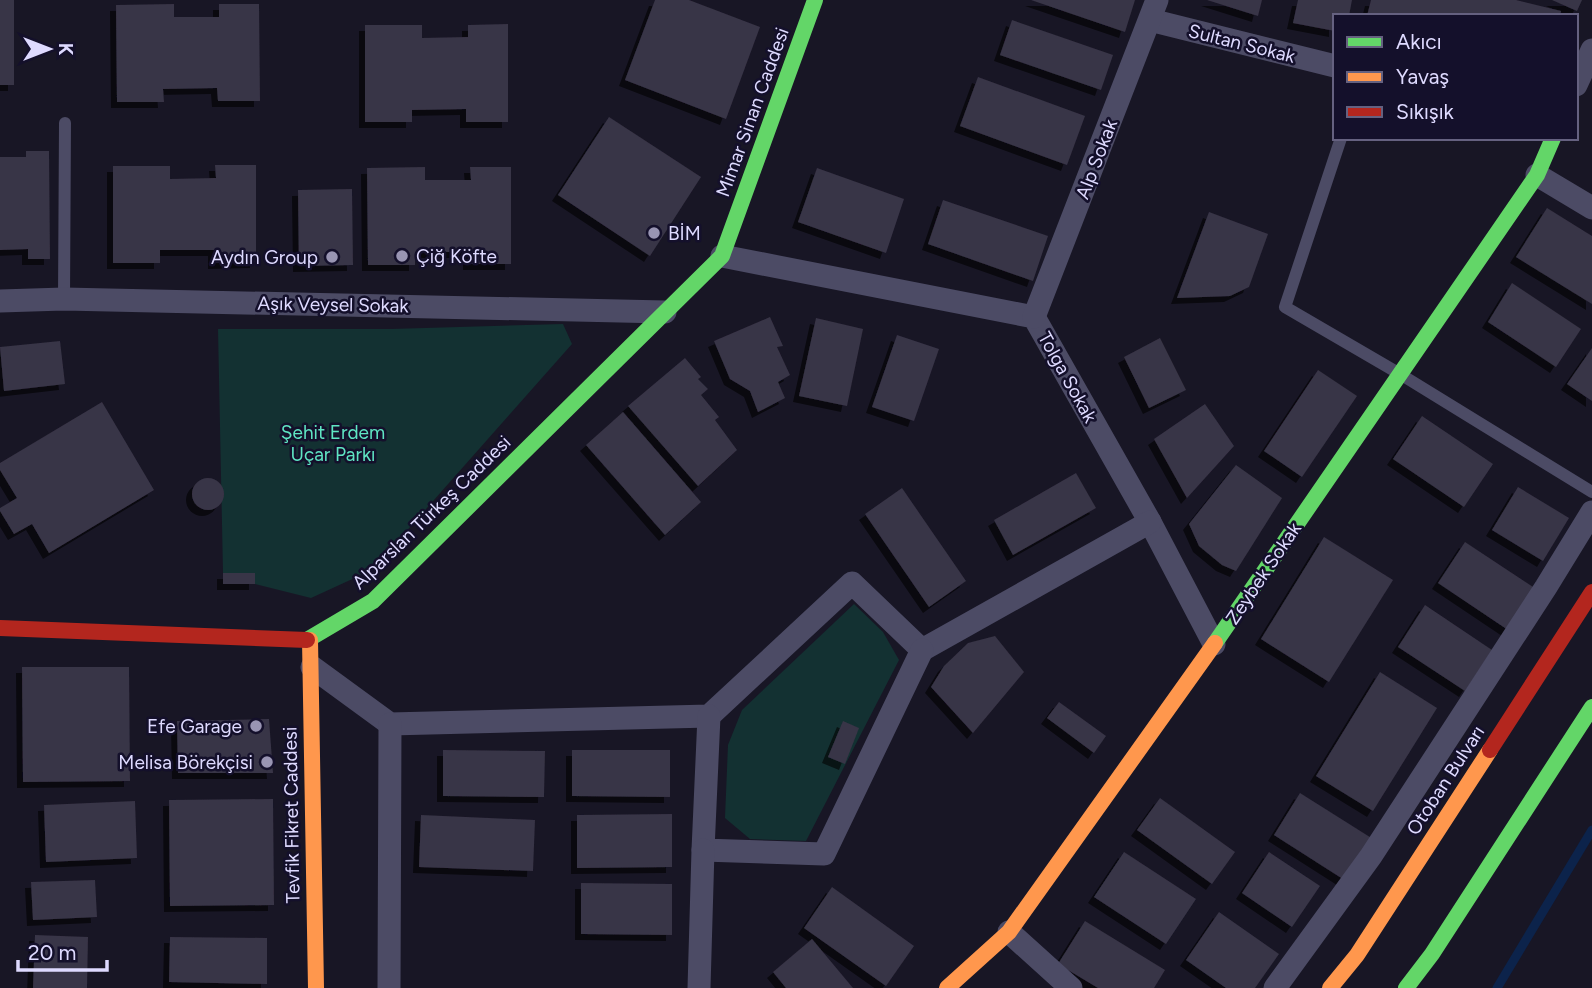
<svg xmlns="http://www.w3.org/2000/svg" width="1592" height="988" font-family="Figtree,sans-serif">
<defs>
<filter id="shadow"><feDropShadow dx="-6" dy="6" stdDeviation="0" flood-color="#0009"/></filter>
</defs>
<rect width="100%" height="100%" fill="#181625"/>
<g fill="#133132">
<path d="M563,324L572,344L372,570L311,598L255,584V573H223L218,329H391Z"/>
<path d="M854,604L883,632L899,660L806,841L750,839L725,818L728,745L742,710Z"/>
</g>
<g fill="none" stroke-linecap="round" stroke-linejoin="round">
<path stroke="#0c234b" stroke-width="9" d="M1497,988L1592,830"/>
</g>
<g fill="#383446" filter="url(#shadow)">
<rect x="0" y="0" width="14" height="85"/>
<path d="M655,0H689L760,27L726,119L625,80Z"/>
<path d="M1031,0H1135L1125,32Z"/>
<path d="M1207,0H1262L1258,16Z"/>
<path d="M1298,0H1352L1349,16H1335V31L1293,23Z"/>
<path d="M1371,0H1516L1561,11L1560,16H1367Z"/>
<path d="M1552,0H1582L1577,11Z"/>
<path d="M174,4V17H219V4H259L260,101H218L217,88L163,89L164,102H117L116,5Z"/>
<path d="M1012,20L1113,55L1101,90L1000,55Z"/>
<path d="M508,24V122H466V109L412,110V122H365V25H422V38L468,37V25Z"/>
<path d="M978,77L1085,116L1067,165L960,126Z"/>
<path d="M609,117L701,177L650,256L558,195Z"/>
<path d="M26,151H49L50,259H28V249L0,250V157H26Z"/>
<path d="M215,165H256V262L214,263V250H160V263H113V166H170V179L216,178Z"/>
<path d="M425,167V180H471L470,167H511V264H469V252H415V265H368L367,168Z"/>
<path d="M817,168L904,199L886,253L798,222Z"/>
<path d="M352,189L353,265L299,266L298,190Z"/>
<path d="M943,200L1048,236L1033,281L928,244Z"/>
<path d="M1547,208L1592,236V304L1516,257Z"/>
<path d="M1209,212L1268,234L1249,287L1230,296L1177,298Z"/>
<path d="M1512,283L1581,329L1556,367L1488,322Z"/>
<path d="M770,317L783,346L777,347L790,375L778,382L785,398L758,412L750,391L730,379L714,341Z"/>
<path d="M816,318L863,329L847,406L799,396Z"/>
<path d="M897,335L939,349L914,421L872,407Z"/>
<path d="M1160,338L1186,390L1149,408L1124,357Z"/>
<path d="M60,341L65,384L4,391L0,347Z"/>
<path d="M1592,348V401L1567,384Z"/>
<path d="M685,358L701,377L698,379L708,389L701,395L719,417L715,420L737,450L698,486L628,406Z"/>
<path d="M1318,370L1357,396L1302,477L1264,451Z"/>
<path d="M102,402L154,490L49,553L32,524L14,534L0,511V508L17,498L0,470V463Z"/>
<path d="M1205,404L1234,446L1187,498L1154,439Z"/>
<path d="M623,412L701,502L665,535L586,445Z"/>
<path d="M1422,416L1493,464L1464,507L1393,459Z"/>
<path d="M1236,465L1282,498L1236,571L1222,565L1199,546L1189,524Z"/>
<path d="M1076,473L1096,508L1013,555L994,520Z"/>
<circle cx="208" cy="494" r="16"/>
<path d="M1518,487L1569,518L1543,561L1492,530Z"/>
<path d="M902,488L966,581L929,607L865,514Z"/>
<path d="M1324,537L1393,580L1329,682L1261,639Z"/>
<path d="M1465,542L1536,589L1508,630L1438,583Z"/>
<rect x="223" y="573" width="32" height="11"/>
<path d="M1425,605L1492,650L1465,691L1398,647Z"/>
<path d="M995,636L1024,672L973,733L931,687L944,666L968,643Z"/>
<path d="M22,667H129L130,781L23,782Z"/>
<path d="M1380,672L1437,708L1373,811L1316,776Z"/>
<path d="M1059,702L1106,736L1094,753L1047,718Z"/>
<path d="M269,719L273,773H178L177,721Z"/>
<path d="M843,721L859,728L845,764L828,757Z"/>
<path d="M443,750L545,751L544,797L443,796Z"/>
<path d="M572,750H670V797L572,796Z"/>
<path d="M1300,793L1373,839L1346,881L1274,835Z"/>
<path d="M1160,798L1235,852L1212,884L1137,830Z"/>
<path d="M273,799L274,905L170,906L169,800Z"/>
<path d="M135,801L137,858L46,862L44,805Z"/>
<path d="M672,814V867L577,868V815Z"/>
<path d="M421,815L535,820L533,871L419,867Z"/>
<path d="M1124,852L1196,899L1166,944L1094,897Z"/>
<path d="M1269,852L1320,886L1292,927L1242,893Z"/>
<path d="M95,880L97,917L33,920L31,882Z"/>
<path d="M581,883L672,884V935L581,934Z"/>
<path d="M832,887L914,946L886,986L804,928Z"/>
<path d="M1219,912L1279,954L1255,988H1226L1186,960Z"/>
<path d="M1085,921L1165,970L1154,988H1098L1058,964Z"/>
<path d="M35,935L88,937L87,988H33Z"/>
<path d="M170,937L267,938V984L169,982Z"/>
<path d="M812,939L853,988H786L773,972Z"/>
</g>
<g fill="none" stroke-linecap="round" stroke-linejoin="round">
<g stroke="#4c4b65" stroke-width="12">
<path d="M1341,138L1285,307L1400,374L1592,492"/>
<path d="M64,299L65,123"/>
</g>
<g stroke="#4c4b65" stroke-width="23">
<path d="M1150,20L1335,66"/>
<path d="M1576,85L1592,50"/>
<path d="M1537,175L1592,208"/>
<path d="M722,256L1034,317L1150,522L1214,644"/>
<path d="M0,301L64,299L665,312"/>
<path d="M1034,317L1157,0"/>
<path d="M312,667L390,724L709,716L852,583L922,650L1150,522"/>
<path d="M709,716L703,850L824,854L922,650"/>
<path d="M1009,932L1071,988"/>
<path d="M389,988L390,724"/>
<path d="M699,988L703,850"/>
<path d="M1275,988L1371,856L1546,587L1592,512"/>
</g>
<g stroke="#63d668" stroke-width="16">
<path d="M307,640L373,601L722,256L815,0"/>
<path d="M1215,643L1537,175L1553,138"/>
<path d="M1406,988L1432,954L1592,707"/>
</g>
<g stroke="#ff974d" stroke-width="16">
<path d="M310,640L316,988"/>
<path d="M947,988L1009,932L1215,643"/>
<path d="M1330,988L1357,955L1490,750"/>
</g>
<g stroke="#b3261e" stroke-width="16">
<path d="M0,628L307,640"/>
<path d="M1490,750L1592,592"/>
</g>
</g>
<g fill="#9995b3" stroke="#14102b" stroke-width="2.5">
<circle cx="654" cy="233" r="7"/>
<circle cx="402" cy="256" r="7"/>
<circle cx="332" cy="257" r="7"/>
<circle cx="256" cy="726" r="7"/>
<circle cx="267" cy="762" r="7"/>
</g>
<g text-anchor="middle" stroke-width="5" stroke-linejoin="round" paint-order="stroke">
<g font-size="19" fill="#dedaff" stroke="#14102b">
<text transform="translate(1242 43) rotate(14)" y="7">Sultan Sokak</text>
<text transform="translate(752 112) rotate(-70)" y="7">Mimar Sinan Caddesi</text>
<text transform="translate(1096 159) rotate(-69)" y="7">Alp Sokak</text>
<text transform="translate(333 304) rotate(1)" y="7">Aşık Veysel Sokak</text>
<text transform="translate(1068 377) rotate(61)" y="7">Tolga Sokak</text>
<text transform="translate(431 512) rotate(-44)" y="7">Alparslan Türkeş Caddesi</text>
<text transform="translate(1263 573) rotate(-56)" y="7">Zeybek Sokak</text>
<text transform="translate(1445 780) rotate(-57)" y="7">Otoban Bulvarı</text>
<text transform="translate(291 815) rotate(-91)" y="7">Tevfik Fikret Caddesi</text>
</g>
<g font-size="19" fill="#dedaff" stroke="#14102b" text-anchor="end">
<text x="668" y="240" text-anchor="start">BİM</text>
<text x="416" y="263" text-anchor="start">Çiğ Köfte</text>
<text x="318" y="264">Aydın Group</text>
<text x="242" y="733">Efe Garage</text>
<text x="253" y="769">Melisa Börekçisi</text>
</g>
<g font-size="19" fill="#5fe5c3" stroke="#14102b">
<text x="333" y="439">Şehit Erdem<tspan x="333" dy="22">Uçar Parkı</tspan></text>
</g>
</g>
<rect x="1333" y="14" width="245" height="126" fill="#14102b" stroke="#656180" stroke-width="2"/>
<rect x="1347" y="37" width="35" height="10" fill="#63d668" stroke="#656180" stroke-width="2"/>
<text x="1396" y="49" font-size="21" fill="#dedaff">Akıcı</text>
<rect x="1347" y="72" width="35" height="10" fill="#ff974d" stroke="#656180" stroke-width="2"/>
<text x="1396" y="84" font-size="21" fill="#dedaff">Yavaş</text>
<rect x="1347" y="107" width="35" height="10" fill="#b3261e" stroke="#656180" stroke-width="2"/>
<text x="1396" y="119" font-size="21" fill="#dedaff">Sıkışık</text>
<g transform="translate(49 49) rotate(90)" stroke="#14102b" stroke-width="5" paint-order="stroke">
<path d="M0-5L12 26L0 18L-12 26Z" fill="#dedaff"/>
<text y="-10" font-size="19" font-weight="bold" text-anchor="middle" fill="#dedaff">K</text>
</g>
<path d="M18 960v10h89v-10" fill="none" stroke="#dedaff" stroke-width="3.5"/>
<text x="28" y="960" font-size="21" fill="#dedaff" stroke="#14102b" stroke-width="5" paint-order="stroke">20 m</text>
</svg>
